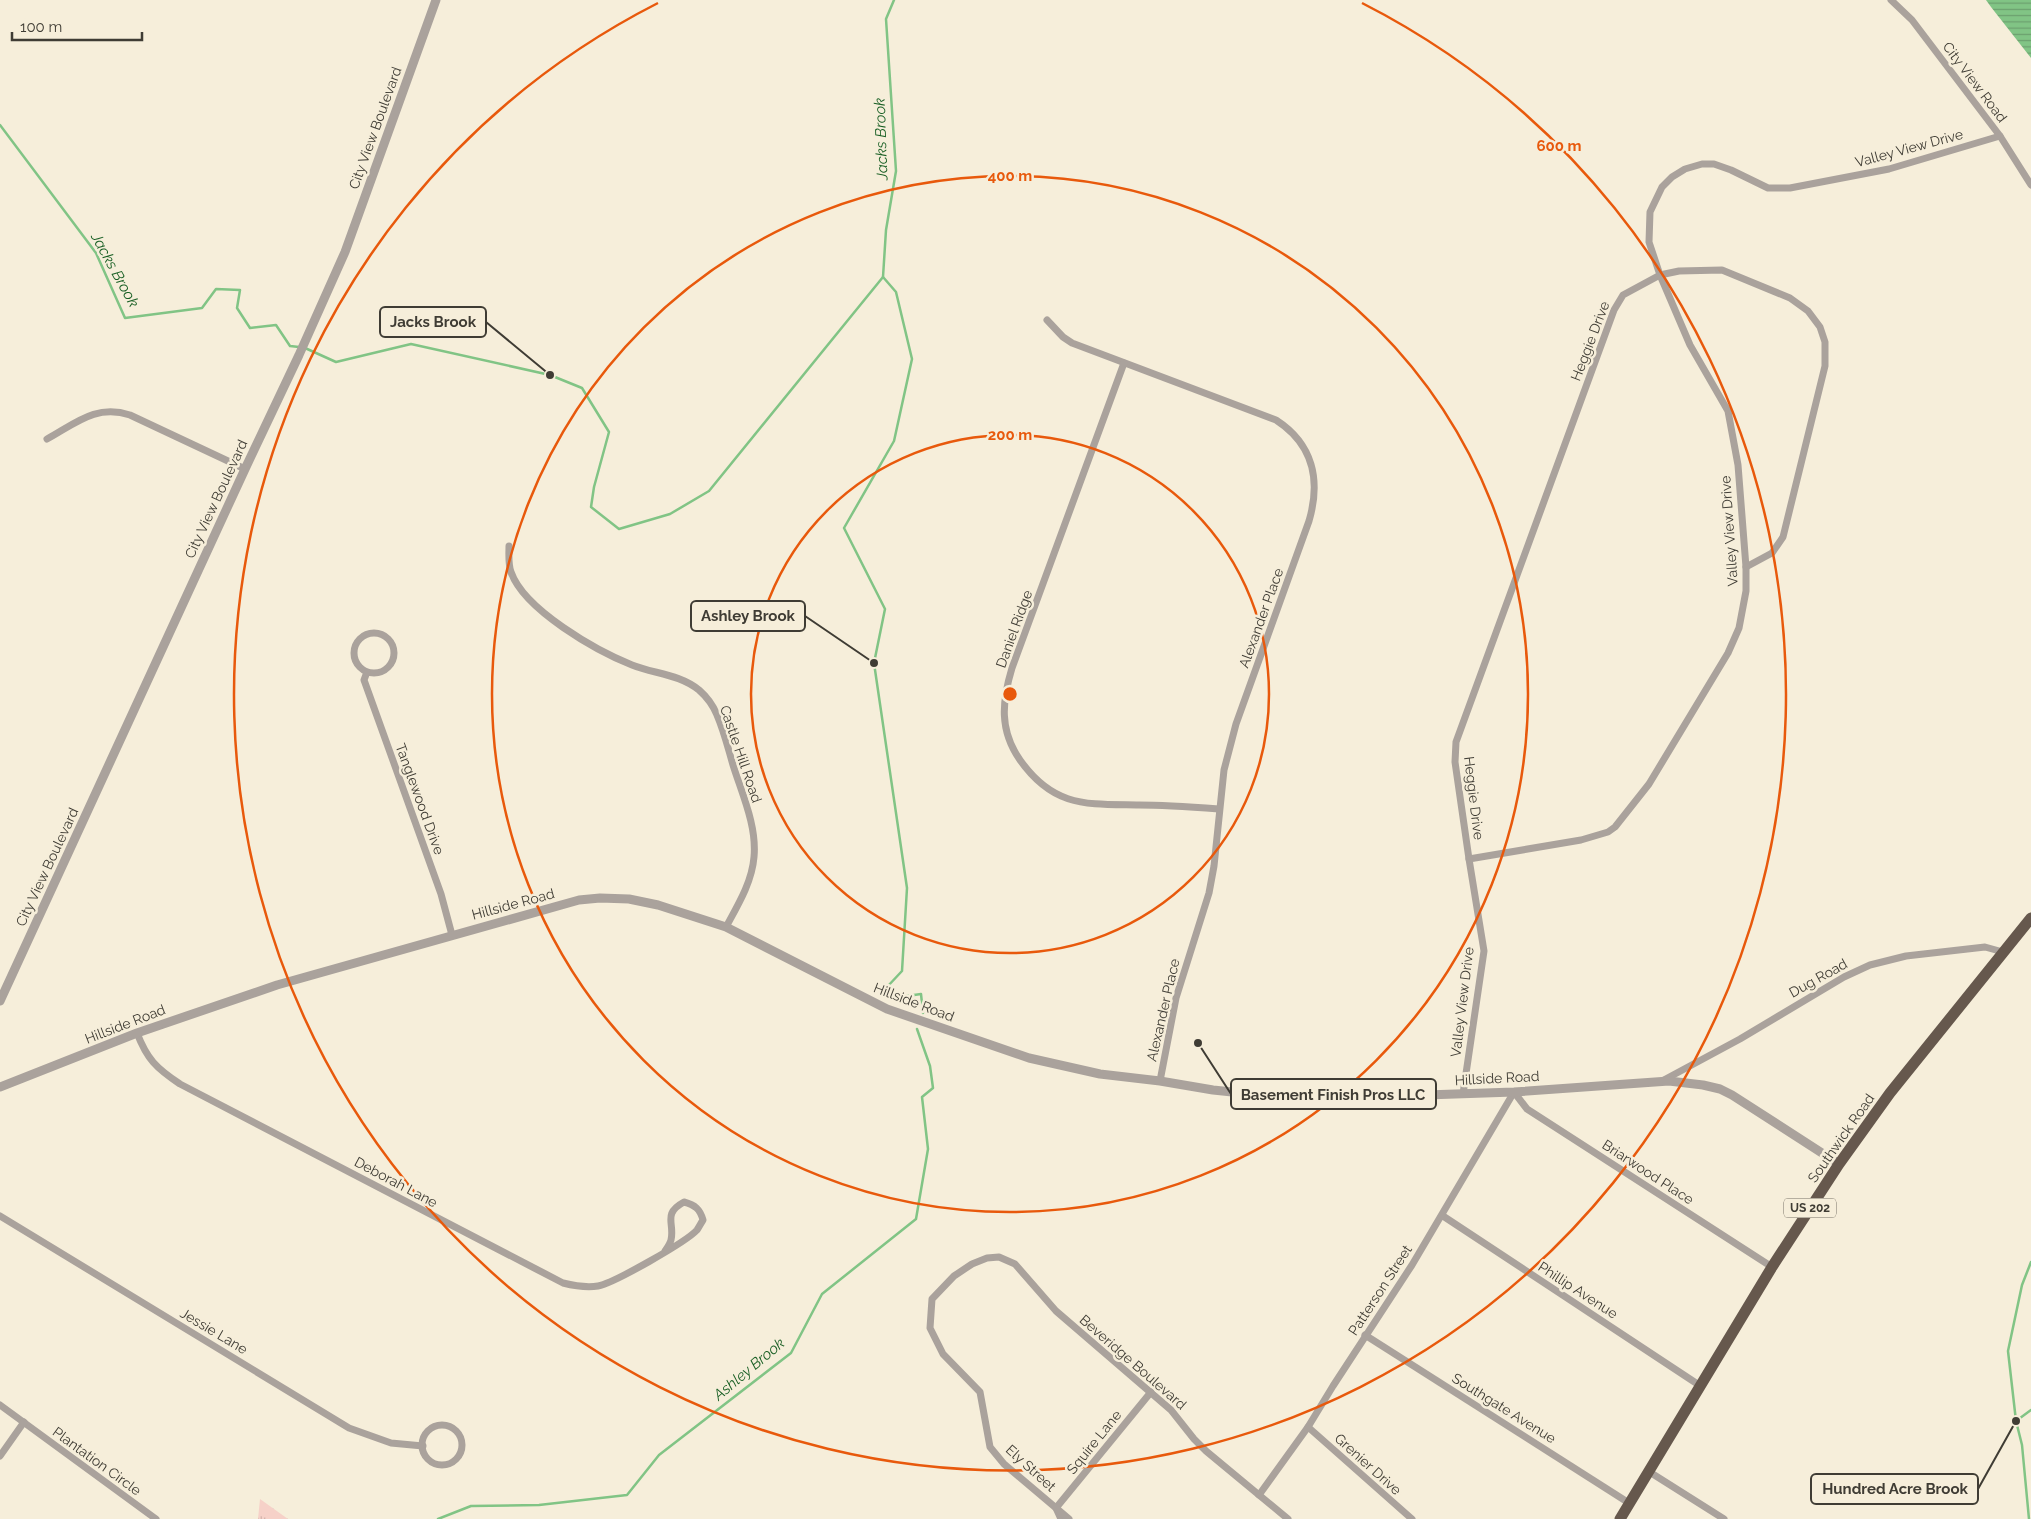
<svg xmlns="http://www.w3.org/2000/svg" width="2031" height="1519" font-family="Raleway,sans-serif">
<defs>
<pattern id="park-tufts" width="24" height="20" patternUnits="userSpaceOnUse" patternTransform="scale(1.25)"><rect width="24" height="20" fill="#f6d1c8"/><path d="M3 7l-1-3M5 7V3M7 7l1-3M15 17l-1-3M17 17v-4M19 17l1-3" fill="none" stroke="#d4b4ac"/></pattern>
<pattern id="water-rules" width="6" height="5" patternUnits="userSpaceOnUse" patternTransform="scale(1.25)"><rect width="6" height="5" fill="#81c485"/><path d="M0 2.5h6" fill="none" stroke="#6ba06e"/></pattern>
</defs>
<rect width="100%" height="100%" fill="#f6eeda"/>
<path fill="url(#park-tufts)" d="M260,1499L288,1519H258Z"/>
<path fill="url(#water-rules)" d="M1986,0H2031V58L1991,7Z"/>
<g fill="none" stroke-linecap="round" stroke-linejoin="round">
<g stroke="#81c485" stroke-width="2.5">
<path d="M0,125L96,253L125,318L202,308L216,289L240,290L237,308L250,328L276,325L290,346L299,347"/>
<path d="M883,277L896,292L912,359L894,441L844,528L885,609L874,663L907,888L902,971L887,987L900,997L921,994L923,1013"/>
<path d="M305,348L336,362L411,344L550,375L582,388L609,432L594,487L591,507L619,529L670,514L709,491L883,277L886,230L896,171L886,19L894,0"/>
<path d="M2016,1421L2031,1410"/>
<path d="M438,1519L471,1506L539,1505L627,1495L659,1455L791,1353L822,1294L916,1219L928,1149L922,1097L933,1088L930,1066L917,1029"/>
<path d="M2029,1519L2022,1445L2016,1421L2008,1351L2022,1285L2031,1262"/>
</g>
<g stroke="#aaa29c" stroke-width="7">
<path d="M1891,0L1912,20L2000,136L2031,185"/>
<path d="M1047,320L1063,337L1072,343L1276,420C1313,444 1321,480 1309,521L1236,724L1224,770L1214,866L1209,893L1176,998L1160,1081"/>
<path d="M1124,363L1012,668C1002,701 999,730 1020,760C1054,808 1087,804 1139,805C1165,805 1192,807 1219,809"/>
<path d="M47,439C76,423 96,404 130,415L245,469"/>
<path d="M509,546C509,554 508,564 511,572C524,610 597,651 632,665C655,674 679,674 699,690C707,697 713,705 717,715C724,731 728,748 733,765C742,794 757,826 754,857C752,882 738,905 726,927"/>
<circle cx="374" cy="653" r="20"/>
<path d="M367,672L364,680L441,894L452,935"/>
<path d="M1469,859L1455,762L1456,742L1614,310L1623,295L1660,275L1679,271L1722,270L1790,298L1808,311L1820,327L1825,342V366L1783,537L1772,553L1746,567"/>
<path d="M137,1033C147,1059 156,1068 180,1084L563,1283C575,1286 586,1288 598,1286C614,1283 686,1242 697,1230C699,1227 701,1223 703,1220C700,1209 695,1205 684,1202C662,1214 675,1223 671,1240C670,1244 667,1248 665,1251"/>
<path d="M1662,1081L1740,1039L1844,977L1870,965L1906,956L1985,947L2003,952"/>
<path d="M1463,1094L1484,951L1469,859L1581,840L1608,832L1615,827L1649,784L1728,653L1739,628L1746,591V567L1738,465L1728,411L1690,345L1660,275L1649,242L1650,212L1662,187L1672,177L1685,169L1702,164H1714L1731,170L1768,188H1790L1889,169L2000,136"/>
<path d="M0,1216L349,1428L391,1443L423,1446"/>
<path d="M1443,1216L1699,1385"/>
<path d="M1365,1335L1629,1503"/>
<path d="M0,1405L156,1519"/>
<circle cx="442" cy="1445" r="20"/>
<path d="M1308,1427L1412,1519"/>
<path d="M0,1456L24,1422"/>
<path d="M1648,1471L1724,1519"/>
<path d="M1259,1495L1308,1427L1333,1386L1412,1265L1514,1092L1527,1109L1772,1267"/>
<path d="M1061,1519L1056,1508L1151,1392"/>
<path d="M1069,1519L1004,1464L990,1447L980,1392L943,1354L930,1328L932,1299L954,1276L972,1264L987,1258L999,1257L1015,1264L1056,1311L1171,1410L1194,1439L1206,1451L1288,1519"/>
</g>
<g stroke="#aaa29c" stroke-width="9">
<path d="M0,1001L245,469L299,355L345,252L436,0"/>
<path d="M0,1087L137,1033L277,985L579,900L600,898L629,899L658,905L726,927L887,1009L1029,1058L1100,1074L1160,1081L1213,1090L1261,1095L1338,1098L1514,1092L1669,1081L1703,1085L1720,1089L1732,1095L1839,1164"/>
</g>
<path stroke="#66584d" stroke-width="11" d="M1620,1519L1772,1267L1839,1164L1890,1093L2031,918"/>
</g>
<g fill="none" stroke="#e8590c" stroke-width="2.5">
<circle cx="1010" cy="694" r="259"/>
<circle cx="1010" cy="694" r="518"/>
<path d="M1362 3A776 776 0 1 1 658 3"/>
</g>
<g text-anchor="middle" stroke-width="5" stroke-linejoin="round" paint-order="stroke">
<rect fill="#f6eeda" stroke="#767166" stroke-width="1" x="1784" y="1198.5" width="52" height="19" rx="4"/>
<g font-size="12" font-weight="bold" fill="#3f3c34">
<text x="1810" y="1212">US 202</text>
</g>
<g font-size="14" fill="#3f3c34" stroke="#f6eeda">
<text transform="translate(1975 82) rotate(53)" y="5">City View Road</text>
<text transform="translate(375 128) rotate(-70)" y="5">City View Boulevard</text>
<text transform="translate(1909 148) rotate(-15)" y="5">Valley View Drive</text>
<text transform="translate(1590 341) rotate(-69)" y="5">Heggie Drive</text>
<text transform="translate(216 499) rotate(-65)" y="5">City View Boulevard</text>
<text transform="translate(1729 531) rotate(-94)" y="5">Valley View Drive</text>
<text transform="translate(1261 618) rotate(-70)" y="5">Alexander Place</text>
<text transform="translate(1014 629) rotate(-70)" y="5">Daniel Ridge</text>
<text transform="translate(741 754) rotate(71)" y="5">Castle Hill Road</text>
<text transform="translate(1474 798) rotate(83)" y="5">Heggie Drive</text>
<text transform="translate(420 799) rotate(70)" y="5">Tanglewood Drive</text>
<text transform="translate(47 867) rotate(-65)" y="5">City View Boulevard</text>
<text transform="translate(513 904) rotate(-15)" y="5">Hillside Road</text>
<text transform="translate(1818 978) rotate(-29)" y="5">Dug Road</text>
<text transform="translate(914 1002) rotate(21)" y="5">Hillside Road</text>
<text transform="translate(1462 1002) rotate(-83)" y="5">Valley View Drive</text>
<text transform="translate(1163 1010) rotate(-77)" y="5">Alexander Place</text>
<text transform="translate(125 1024) rotate(-21)" y="5">Hillside Road</text>
<text transform="translate(1497 1078) rotate(-3)" y="5">Hillside Road</text>
<text transform="translate(1841 1138) rotate(-55)" y="5">Southwick Road</text>
<text transform="translate(1648 1172) rotate(33)" y="5">Briarwood Place</text>
<text transform="translate(396 1182) rotate(28)" y="5">Deborah Lane</text>
<text transform="translate(1380 1290) rotate(-57)" y="5">Patterson Street</text>
<text transform="translate(1578 1290) rotate(33)" y="5">Phillip Avenue</text>
<text transform="translate(214 1331) rotate(31)" y="5">Jessie Lane</text>
<text transform="translate(1133 1362) rotate(41)" y="5">Beveridge Boulevard</text>
<text transform="translate(1504 1408) rotate(32)" y="5">Southgate Avenue</text>
<text transform="translate(1094 1442) rotate(-51)" y="5">Squire Lane</text>
<text transform="translate(97 1461) rotate(36)" y="5">Plantation Circle</text>
<text transform="translate(1368 1464) rotate(42)" y="5">Grenier Drive</text>
<text transform="translate(1031 1468) rotate(42)" y="5">Ely Street</text>
</g>
<g font-size="15" font-style="italic" fill="#195f24" stroke="#f6eeda">
<text transform="translate(881 139) rotate(-92)" y="5">Jacks Brook</text>
<text transform="translate(115 270) rotate(61)" y="5">Jacks Brook</text>
<text transform="translate(749 1369) rotate(-40)" y="5">Ashley Brook</text>
</g>
</g>
<circle cx="1010" cy="694" r="8" fill="#e8590c" stroke="#f6eeda" stroke-width="2.5"/>
<g font-size="15" text-anchor="middle" font-weight="bold" fill="#e8590c" stroke="#f6eeda" stroke-width="5" stroke-linejoin="round" paint-order="stroke">
<text x="1559" y="151">600 m</text>
<text x="1010" y="181">400 m</text>
<text x="1010" y="440">200 m</text>
</g>
<path fill="none" stroke="#3f3c34" stroke-width="2" d="M550 375L486 322M874 663L805 616M1198 1043L1231 1094M2016 1421L1978 1489"/>
<g fill="#3f3c34" stroke="#f6eeda" stroke-width="2">
<circle cx="550" cy="375" r="5"/>
<circle cx="874" cy="663" r="5"/>
<circle cx="1198" cy="1043" r="5"/>
<circle cx="2016" cy="1421" r="5"/>
</g>
<g fill="#f6eeda" stroke="#3f3c34" stroke-width="2">
<rect x="380" y="307" width="106" height="30" rx="5"/>
<rect x="691" y="601" width="114" height="30" rx="5"/>
<rect x="1231" y="1079" width="205" height="30" rx="5"/>
<rect x="1811" y="1474" width="167" height="30" rx="5"/>
</g>
<g font-size="15" text-anchor="middle" font-weight="bold" fill="#3f3c34">
<text x="433" y="327">Jacks Brook</text>
<text x="748" y="621">Ashley Brook</text>
<text x="1333" y="1100">Basement Finish Pros LLC</text>
<text x="1895" y="1494">Hundred Acre Brook</text>
</g>
<path d="M12 32v8h130v-8" fill="none" stroke="#3f3c34" stroke-width="2.5"/>
<text x="20" y="32" font-size="15" fill="#3f3c34" stroke="#f6eeda" stroke-width="4" paint-order="stroke">100 m</text>
</svg>
